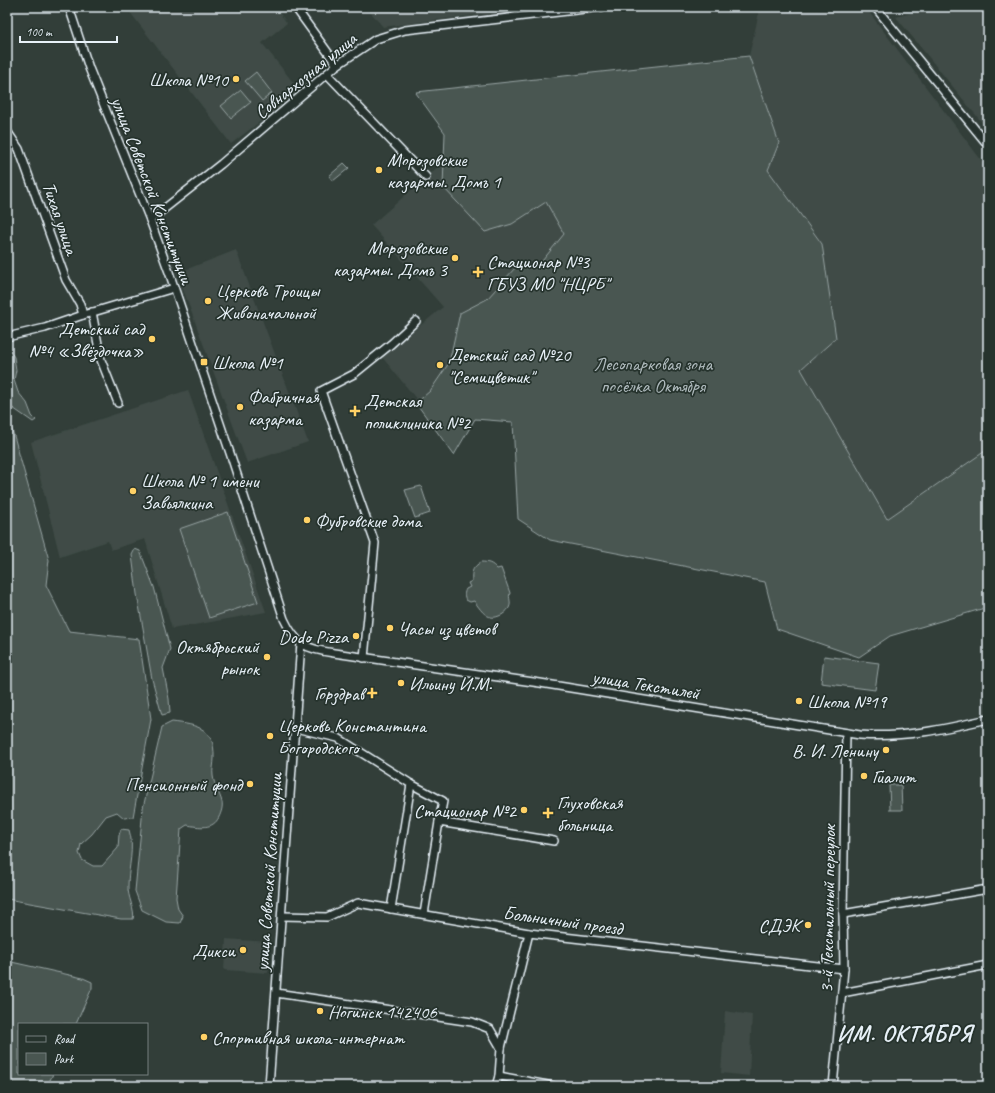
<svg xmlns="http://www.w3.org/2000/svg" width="995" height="1093" font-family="Caveat,sans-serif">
<rect width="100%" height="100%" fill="#323e39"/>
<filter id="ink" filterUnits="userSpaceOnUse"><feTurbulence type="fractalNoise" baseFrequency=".025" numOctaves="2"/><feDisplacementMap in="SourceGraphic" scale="8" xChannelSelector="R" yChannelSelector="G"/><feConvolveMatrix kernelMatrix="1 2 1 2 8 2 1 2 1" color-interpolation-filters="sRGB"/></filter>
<g filter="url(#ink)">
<g fill="#3f4b46">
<path d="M126,7H275L287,23L262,43L300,91L231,144Z"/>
<path d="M366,7H539L383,27Z"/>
<path d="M933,7H983L988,14V130L896,17Z"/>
<path d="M760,8L869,12L988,169V449L887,519L801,369L836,337L822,244L768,170L779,143L749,56Z"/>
<path d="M454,153L545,191L585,236L436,423L382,357L443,307L371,225Z"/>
<path d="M236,250L308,442L247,463L177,273Z"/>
<path d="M188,390L266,612L172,629L145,539L111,550L108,541L60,557L31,442Z"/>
<path d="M226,939L270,942L268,973L224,970Z"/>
<path d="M725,1011L752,1015L749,1076L721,1073Z"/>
</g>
<g fill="#495651" stroke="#98a4a4">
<path d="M749,56L779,143L768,170L822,244L836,338L801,369L887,519L988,449V607L890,636L859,657L777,629L765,582L550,540L518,519L513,422L475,419L454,455L416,403L430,391L449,363L460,313L487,299L515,268L538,266L564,234L546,202L512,224L485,232L443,187L445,133L416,93H417L416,92Z"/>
<path d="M256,72L272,93L262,101L245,81Z"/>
<path d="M241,90L251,102L231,118L221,106Z"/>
<path d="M344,163L349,168L333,181L329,176Z"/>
<path d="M7,346L14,357L16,370L14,380L18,392L27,403L32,416L36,420L33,422L7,404Z"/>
<path d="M7,415L14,436L49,560L46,585L69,631L139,639L151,719L133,817L124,818L117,812L106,816L92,834L81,844L79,853L82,860L93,866H102L118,848L119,835L121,829L129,830C135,848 128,867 128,886C127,896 136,911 133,919H121L7,899Z"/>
<path d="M421,486L430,513L415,518L405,490Z"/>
<path d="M228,512L258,602L209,618L179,529Z"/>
<path d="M135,549L140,551L154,587L170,649L163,668L169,699L170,713L162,715L152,679L137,594L132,555Z"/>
<path d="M481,562C488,562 492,563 497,569L501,568L510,593C508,598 512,602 509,608C507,611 503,615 499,616C487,621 481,610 474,601L470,602L466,600C464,596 464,593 466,589L470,587L468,583L472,581C471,571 473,567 481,562Z"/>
<path d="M824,656L879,663L875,690L821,683Z"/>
<path d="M172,722C198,725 215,728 214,758C214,764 212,770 213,776C214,785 220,794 222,802C223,807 221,813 219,817C213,830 199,827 187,825L181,829L176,898L178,909L183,916L180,923L166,922L142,910L135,891L143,808L162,727Z"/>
<path d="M889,785H901L902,810H890Z"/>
<path d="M7,961L83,978L92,982V988L76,1024H19V1074H53L47,1086H7Z"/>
</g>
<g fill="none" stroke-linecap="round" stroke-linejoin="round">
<defs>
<g id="minor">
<path d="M69,7L89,68L150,220L169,272L231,456L284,619C296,645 306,649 334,653L540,683L860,735C904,738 945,729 988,719"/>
<path d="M295,7L337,65"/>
<path d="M875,7L988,145"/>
<path d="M327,74L426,177"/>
<path d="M7,131L19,149L66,280L80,304L83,315"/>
<path d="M150,220L221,164L337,65L376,39L405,30L602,7"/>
<path d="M92,312L101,360L118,403"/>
<path d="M7,337L45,328L83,315L174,288"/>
<path d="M364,658L375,543L321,391L354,374L391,344L416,321"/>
<path d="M295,728L338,738L411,784L391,909"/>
<path d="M411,784L443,801L439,822"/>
<path d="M424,914L439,822L554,841"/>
<path d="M843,914L988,889"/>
<path d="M282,916L327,917L358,903L529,933L844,969"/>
<path d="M276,993L472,1022L490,1029L501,1048"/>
<path d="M842,993L988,965"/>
<path d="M499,1076L553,1086"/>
<path d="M269,1086L301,643"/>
<path d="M496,1086L499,1076L501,1048L529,933"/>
<path d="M833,1086L844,969L843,914L846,733"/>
</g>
</defs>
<use href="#minor" stroke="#e8f1f8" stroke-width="10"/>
<use href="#minor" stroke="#26332d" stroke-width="7"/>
</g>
</g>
<g fill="#ffd166" stroke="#26332d" stroke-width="1.5">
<circle cx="236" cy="79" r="4"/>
<circle cx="379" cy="170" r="4"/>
<circle cx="455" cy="258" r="4"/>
<path d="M476 266h4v4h4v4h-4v4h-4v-4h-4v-4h4z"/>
<circle cx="208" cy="301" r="4"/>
<circle cx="152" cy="339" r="4"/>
<rect x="200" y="358" width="8" height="8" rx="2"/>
<circle cx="440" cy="365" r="4"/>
<circle cx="240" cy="407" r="4"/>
<path d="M353 405h4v4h4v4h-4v4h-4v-4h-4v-4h4z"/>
<circle cx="133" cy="491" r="4"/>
<circle cx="307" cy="520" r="4"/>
<circle cx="390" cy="628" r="4"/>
<circle cx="356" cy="636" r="4"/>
<circle cx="267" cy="657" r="4"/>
<circle cx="401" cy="683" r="4"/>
<path d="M370 687h4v4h4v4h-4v4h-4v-4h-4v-4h4z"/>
<circle cx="799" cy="701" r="4"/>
<circle cx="270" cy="736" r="4"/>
<circle cx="886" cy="750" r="4"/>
<circle cx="864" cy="776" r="4"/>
<circle cx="250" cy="784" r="4"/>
<circle cx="524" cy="810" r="4"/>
<path d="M546 807h4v4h4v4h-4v4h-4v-4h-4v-4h4z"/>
<circle cx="808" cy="925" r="4"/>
<circle cx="243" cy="950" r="4"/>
<circle cx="320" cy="1011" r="4"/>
<circle cx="204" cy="1037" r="4"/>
</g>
<g text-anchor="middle" stroke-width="3.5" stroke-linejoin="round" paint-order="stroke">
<g font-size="19" fill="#e8f1f8" stroke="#26332d">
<text transform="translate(305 75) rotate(-39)" y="7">Совнархозная улица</text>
<text transform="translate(153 190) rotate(69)" y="7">улица Советской Конституции</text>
<text transform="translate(61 218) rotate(71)" y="7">Тихая улица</text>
<text transform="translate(646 684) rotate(9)" y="7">улица Текстилей</text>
<text transform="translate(268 872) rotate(-86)" y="7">улица Советской Конституции</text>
<text transform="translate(827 909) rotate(-89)" y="7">3-й Текстильный переулок</text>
<text transform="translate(563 920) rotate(8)" y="7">Больничный проезд</text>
</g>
<g font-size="19" fill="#e8f1f8" stroke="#26332d" text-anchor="start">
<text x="228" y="86" text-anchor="end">Школа №10</text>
<text x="387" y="166">Морозовские<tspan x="387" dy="22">казармы. Домъ 1</tspan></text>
<text x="447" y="254" text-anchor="end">Морозовские<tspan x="447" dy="22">казармы. Домъ 3</tspan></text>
<text x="487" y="268">Стационар №3<tspan x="487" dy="22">ГБУЗ МО "НЦРБ"</tspan></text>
<text x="216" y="297">Церковь Троицы<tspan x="216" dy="22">Живоначальной</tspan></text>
<text x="144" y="335" text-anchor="end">Детский сад<tspan x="144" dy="22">№4 «Звёздочка»</tspan></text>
<text x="448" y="361">Детский сад №20<tspan x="448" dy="22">"Семицветик"</tspan></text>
<text x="212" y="369">Школа №1</text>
<text x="248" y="403">Фабричная<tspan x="248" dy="22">казарма</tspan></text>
<text x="364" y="407">Детская<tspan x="364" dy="22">поликлиника №2</tspan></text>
<text x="141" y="487">Школа № 1 имени<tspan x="141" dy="22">Завьялкина</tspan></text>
<text x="315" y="527">Фубровские дома</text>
<text x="398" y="635">Часы из цветов</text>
<text x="348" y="643" text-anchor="end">Dodo Pizza</text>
<text x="259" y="653" text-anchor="end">Октябрьский<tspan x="259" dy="22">рынок</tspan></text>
<text x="409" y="690">Ильину И.М.</text>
<text x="364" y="700" text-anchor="end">Горздрав</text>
<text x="807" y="708">Школа №19</text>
<text x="278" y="732">Церковь Константина<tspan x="278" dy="22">Богородского</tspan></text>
<text x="878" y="757" text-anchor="end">В. И. Ленину</text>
<text x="872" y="783">Гиалит</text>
<text x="242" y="791" text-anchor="end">Пенсионный фонд</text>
<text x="557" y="809">Глуховская<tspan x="557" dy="22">больница</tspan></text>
<text x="516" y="817" text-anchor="end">Стационар №2</text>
<text x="800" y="932" text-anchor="end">СДЭК</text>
<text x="235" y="957" text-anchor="end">Дикси</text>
<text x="328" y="1018">Ногинск 142406</text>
<text x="212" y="1044">Спортивная школа-интернат</text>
</g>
<g font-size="19" fill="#b0bbbe" stroke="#26332d">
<text x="653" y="370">Лесопарковая зона<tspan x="653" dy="22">посёлка Октября</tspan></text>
</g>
<g font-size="23" font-weight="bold" letter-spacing="1" fill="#e8f1f8" stroke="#26332d">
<text x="905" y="1041">ИМ. ОКТЯБРЯ</text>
</g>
</g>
<rect width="995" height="1093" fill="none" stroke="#26332d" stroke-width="24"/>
<rect x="12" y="12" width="971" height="1069" fill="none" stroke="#e8f1f8" stroke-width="1.5" filter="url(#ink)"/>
<rect x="18" y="1023" width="130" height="52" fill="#26332d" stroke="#747f7e"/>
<rect x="26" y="1036" width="20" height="6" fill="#26332d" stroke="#747f7e"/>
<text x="54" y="1043" font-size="12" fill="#e8f1f8">Road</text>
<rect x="26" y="1053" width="20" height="12" fill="#495651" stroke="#747f7e"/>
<text x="54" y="1063" font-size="12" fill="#e8f1f8">Park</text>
<path d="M20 36v6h97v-6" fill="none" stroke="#e8f1f8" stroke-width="2"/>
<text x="26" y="36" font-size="12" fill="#e8f1f8" stroke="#26332d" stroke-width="3" paint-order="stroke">100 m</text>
</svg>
